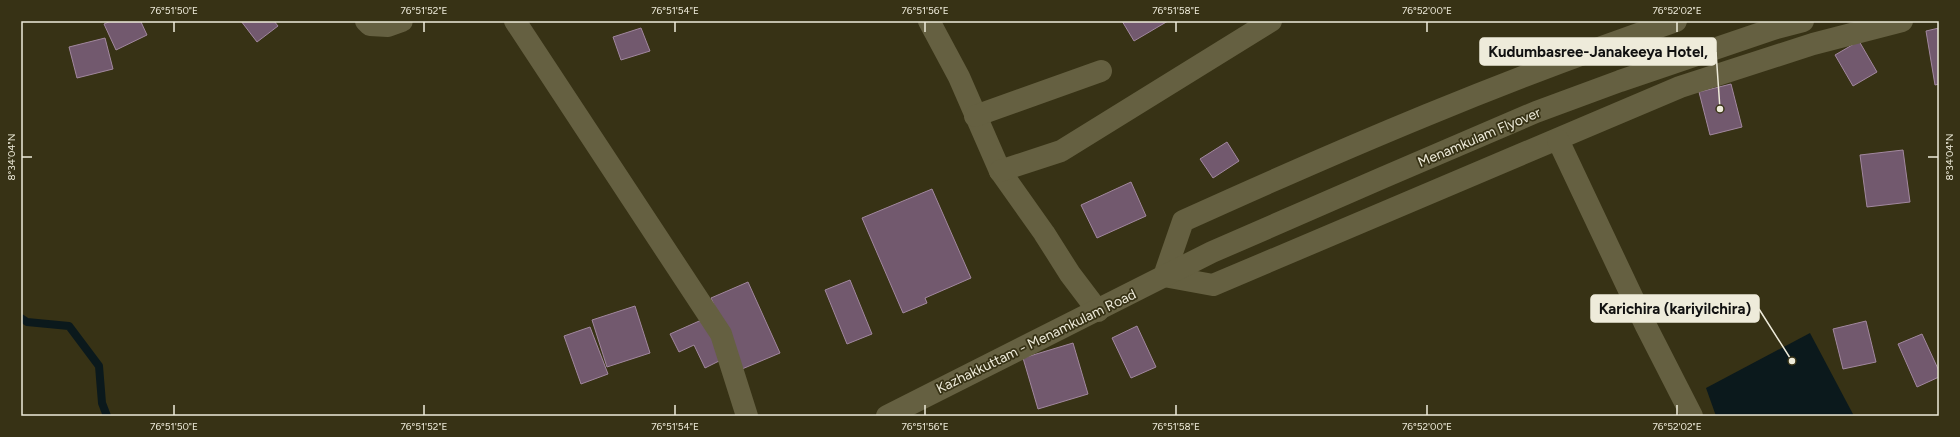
<svg xmlns="http://www.w3.org/2000/svg" width="1960" height="437" font-family="Figtree,sans-serif">
<rect width="100%" height="100%" fill="#373215"/>
<path fill="#0b191c" d="M1810,333L1854,416H1716L1706,388Z"/>
<g fill="none" stroke-linecap="round" stroke-linejoin="round">
<path stroke="#0b191c" stroke-width="8" d="M21,318L27,322L69,326L99,366L102,403L107,416"/>
</g>
<g fill="#72596e" stroke="#a2889f">
<path d="M111,21H144L141,22L147,35L116,50L104,24Z"/>
<path d="M241,21H274L278,26L257,42Z"/>
<path d="M1122,21H1168L1134,41Z"/>
<path d="M641,28L650,51L621,60L613,37Z"/>
<path d="M1939,28V84L1935,85L1926,31Z"/>
<path d="M105,38L113,69L77,78L69,47Z"/>
<path d="M1859,41L1877,72L1853,86L1835,55Z"/>
<path d="M1731,84L1742,127L1710,135L1699,92Z"/>
<path d="M1227,142L1239,161L1213,178L1200,159Z"/>
<path d="M1903,150L1910,202L1867,207L1860,155Z"/>
<path d="M1131,182L1146,216L1097,238L1081,205Z"/>
<path d="M932,189L971,278L925,298L927,303L903,313L862,218Z"/>
<path d="M850,280L872,334L847,344L825,290Z"/>
<path d="M748,282L780,353L742,369L711,298Z"/>
<path d="M635,306L650,353L607,367L592,320Z"/>
<path d="M706,318L725,358L705,368L694,345L679,352L670,334Z"/>
<path d="M1866,321L1876,362L1843,369L1833,329Z"/>
<path d="M1137,326L1156,367L1131,378L1112,338Z"/>
<path d="M590,327L608,374L581,384L564,336Z"/>
<path d="M1922,334L1939,371V377L1917,387L1898,344Z"/>
<path d="M1073,343L1088,394L1038,409L1023,358Z"/>
</g>
<g fill="none" stroke-linecap="round" stroke-linejoin="round">
<g stroke="#656041" stroke-width="22">
<path d="M929,21L959,77L1000,171L1044,233L1070,274L1098,311"/>
<path d="M1676,21C1508,78 1344,148 1183,221L1164,276L1213,285L1680,87L1813,44L1902,21"/>
<path d="M975,116L1101,71"/>
<path d="M1558,140L1646,326L1692,416"/>
<path d="M1000,171L1061,151L1271,21"/>
</g>
<g stroke="#656041" stroke-width="22">
<path d="M366,21L370,25L388,26L402,21"/>
<path d="M515,21L721,334L747,416"/>
</g>
<path stroke="#656041" stroke-width="22" d="M887,416L1212,252L1382,178L1536,112L1620,81L1773,29L1803,21"/>
</g>
<path fill="none" stroke="#eeebda" stroke-width="1.5" d="M174,22V32M424,22V32M675,22V32M925,22V32M1176,22V32M1427,22V32M1677,22V32M22,157H32M1928,157H1938M174,405V415M424,405V415M675,405V415M925,405V415M1176,405V415M1427,405V415M1677,405V415"/>
<g text-anchor="middle" stroke-width="3.5" stroke-linejoin="round" paint-order="stroke">
<g font-size="14" fill="#eeebda" stroke="#373215">
<text transform="translate(1479 137) rotate(-23)" y="5">Menamkulam Flyover</text>
<text transform="translate(1036 341) rotate(-26)" y="5">Kazhakkuttam - Menamkulam Road</text>
</g>
</g>
<path fill="none" stroke="#eeebda" stroke-width="1.5" d="M1720 109L1716 52M1792 361L1759 309"/>
<g fill="#eeebda" stroke="#373215" stroke-width="1.5">
<circle cx="1720" cy="109" r="4"/>
<circle cx="1792" cy="361" r="4"/>
</g>
<g fill="#eeebda" stroke="#eeebda" stroke-width="1.5">
<rect x="1480" y="38" width="236" height="27" rx="4"/>
<rect x="1591" y="295" width="168" height="27" rx="4"/>
</g>
<g font-size="15" text-anchor="middle" font-weight="bold" fill="#111">
<text x="1598" y="57">Kudumbasree-Janakeeya Hotel,</text>
<text x="1675" y="314">Karichira (kariyilchira)</text>
</g>
<rect width="1960" height="437" fill="none" stroke="#373215" stroke-width="44"/>
<rect x="22" y="22" width="1916" height="393" fill="none" stroke="#eeebda" stroke-width="1.5"/>
<g font-size="10" text-anchor="middle" fill="#eeebda">
<text x="174" y="14">76°51'50"E</text>
<text x="424" y="14">76°51'52"E</text>
<text x="675" y="14">76°51'54"E</text>
<text x="925" y="14">76°51'56"E</text>
<text x="1176" y="14">76°51'58"E</text>
<text x="1427" y="14">76°52'00"E</text>
<text x="1677" y="14">76°52'02"E</text>
<text transform="translate(11 157) rotate(-90)" y="4">8°34'04"N</text>
<text transform="translate(1949 157) rotate(-90)" y="4">8°34'04"N</text>
<text x="174" y="430">76°51'50"E</text>
<text x="424" y="430">76°51'52"E</text>
<text x="675" y="430">76°51'54"E</text>
<text x="925" y="430">76°51'56"E</text>
<text x="1176" y="430">76°51'58"E</text>
<text x="1427" y="430">76°52'00"E</text>
<text x="1677" y="430">76°52'02"E</text>
</g>
</svg>
